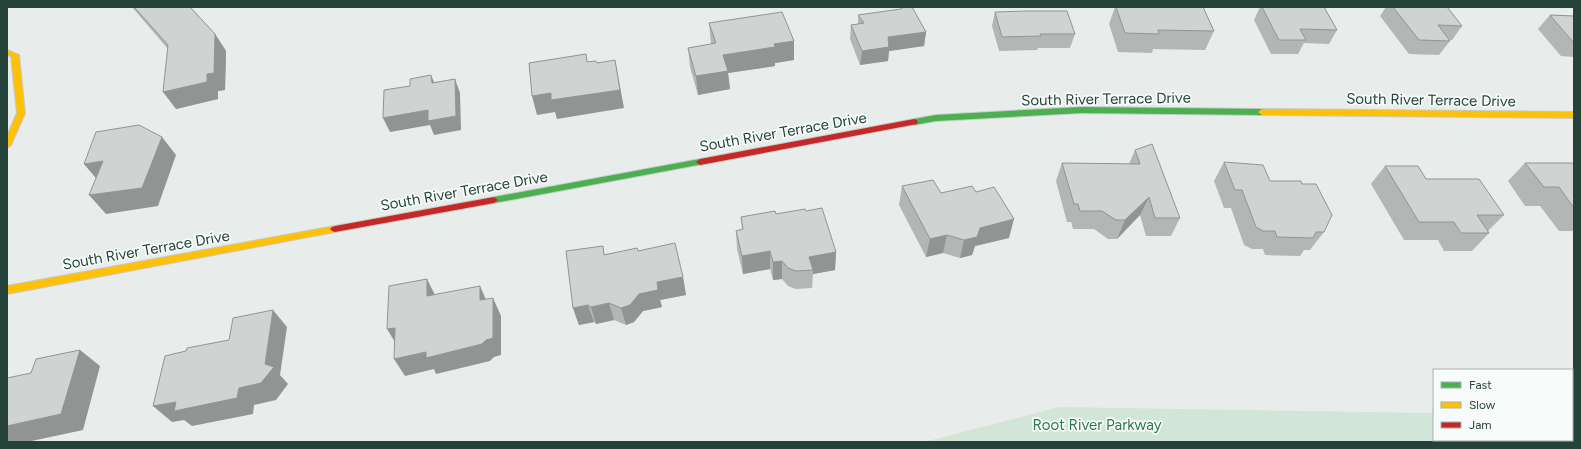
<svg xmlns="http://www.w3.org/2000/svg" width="1581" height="449" font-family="Figtree,sans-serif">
<rect width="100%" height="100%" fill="#e8edeb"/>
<path fill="#d1e6d8" d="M1059,407L1434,413V440H1572V415H1574V442H924Z"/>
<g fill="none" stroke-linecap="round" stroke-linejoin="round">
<defs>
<g id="fast">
<path d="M1082,107L1262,109L1266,112L1262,115L1082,113L936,121L914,125L910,122L914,119L936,115Z"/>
<path d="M700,159L704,162L703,164L494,203L490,200L494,197Z"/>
</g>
<g id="slow">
<path d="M7,50L19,55L25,113L11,145L7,148V136L17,113L11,56L7,55Z"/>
<path d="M1262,109L1574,112V118L1262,115L1258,112Z"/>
<path d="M335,226L338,227L340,229L338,231L335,232L7,294V286Z"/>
</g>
<g id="jam">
<path d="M914,119L917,120L918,122L917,124L700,165L696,162L700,159Z"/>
<path d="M494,197L498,200L494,203L335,232L332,231L330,229L332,227L335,226Z"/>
</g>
</defs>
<use href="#fast" stroke="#c3cbc8" stroke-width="2"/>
<use href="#slow" stroke="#c3cbc8" stroke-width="2"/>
<use href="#jam" stroke="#c3cbc8" stroke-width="2"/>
<use href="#fast" fill="#4caf50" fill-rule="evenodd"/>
<use href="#slow" fill="#ffc107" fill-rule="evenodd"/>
<use href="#jam" fill="#c62828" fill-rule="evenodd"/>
</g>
<g fill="#b2b6b5">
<path d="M132,7H190L215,34L226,51L225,90L218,91V99L176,109L168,49Z"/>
<path d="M1115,7H1203L1214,31L1205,50L1153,49L1152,53L1118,52L1109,24Z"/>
<path d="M1260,7H1324L1337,30L1329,44L1304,43L1298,54H1271L1254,20Z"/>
<path d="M1386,7H1447L1462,26L1452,40H1449L1450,41L1439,55L1409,54L1380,16Z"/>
<path d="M995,12L1075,34L1070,48H1038L1037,50L999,51L992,26Z"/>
<path d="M858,15L926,32L924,46L889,51L888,61L860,65L850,39L851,25L858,24Z"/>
<path d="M1550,15L1574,16V57L1561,56L1538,29Z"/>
<path d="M709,23L794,41V60L775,63V66L728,73L730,89L698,95L690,67L688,48L711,44Z"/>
<path d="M1135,150L1180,218L1171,236H1146L1140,215L1117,239H1108L1094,229H1073L1071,222H1067L1056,181L1062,163L1129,164Z"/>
<path d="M1224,162L1270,181L1324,232L1310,250H1304L1300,256L1265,255L1263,249H1252L1244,245L1231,208H1224L1214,181Z"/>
<path d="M1525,163L1574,165V231H1559L1540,206H1525L1508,181Z"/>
<path d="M1385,166L1426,179L1504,215L1488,231L1489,233L1472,251H1444L1438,240H1404L1371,184Z"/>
<path d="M902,186L941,193L976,192L1009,238L975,246L972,255L960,258L943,253L926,257L899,205Z"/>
<path d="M806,211L836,252L835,270L813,274L812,288L796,289L788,286L782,279L773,280L770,269L743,274L737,249L736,231L742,230L741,217Z"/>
<path d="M638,251L683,277L686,295L660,300L662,307L643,311L634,322L626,325L614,320L596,324L594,322L579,325L573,308L605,254Z"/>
</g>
<g fill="#919493">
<path d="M926,32L924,46L889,51L888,61L860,65L862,51L888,37Z"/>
<path d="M215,34L226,51L225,90L218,91V99L176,109L163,92L207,74Z"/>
<path d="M794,41V60L775,63V66L728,73L730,89L698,95L696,76L723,55L774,44Z"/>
<path d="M615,60L624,108L557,119L555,112L537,115L532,96L551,93Z"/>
<path d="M431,75L437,89L432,83Z"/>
<path d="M455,79L460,93L461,130L434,135L430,125L390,132L383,118Z"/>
<path d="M162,137L176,155L158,206L106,214L89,195Z"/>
<path d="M103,161L100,183L84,164Z"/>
<path d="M1149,197L1140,215L1117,239L1125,220Z"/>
<path d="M1014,219L1009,238L975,246L972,255L960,258L964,240L980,228Z"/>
<path d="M947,235L943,253L926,257L930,239Z"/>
<path d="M770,251V269L743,274L742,256Z"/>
<path d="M836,252L835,270L813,274V270L809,257Z"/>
<path d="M782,261V279L773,280V262Z"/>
<path d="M683,277L686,295L660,300L662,307L643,311L634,322L626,325L621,308L639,294L657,282Z"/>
<path d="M427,279L436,297L427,296Z"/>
<path d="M480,286L488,304L480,300Z"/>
<path d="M493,298L501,316V355L494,357L490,361L436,374L434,369L405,376L394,359Z"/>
<path d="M609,303L614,320L596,324L591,307Z"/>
<path d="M588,305L594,322L579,325L573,308Z"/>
<path d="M273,310L287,327L280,375L288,384L276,400L254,405L253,414L192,426L184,420L172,422L153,406L239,388L265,364Z"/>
<path d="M395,328L398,347L387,329Z"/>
<path d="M80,350L100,366L83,430L27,442H7V426Z"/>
</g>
<g fill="#cfd4d2" stroke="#919493">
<path d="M134,7H190L215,34L214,73L207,74V82L163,92L168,45Z"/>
<path d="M904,7H912L926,32L888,37L889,47L862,51L851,25L864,23L858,15L901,9Z"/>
<path d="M1116,7H1203L1214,31L1158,30L1159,34L1125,33Z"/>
<path d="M1262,7H1324L1337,30L1300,29L1306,40H1279Z"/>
<path d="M1393,7H1447L1462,26L1438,25L1450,41L1419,40Z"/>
<path d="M1026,11H1067L1075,34H1040L1041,36L1002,37L995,12Z"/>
<path d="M782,12L794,41L774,44L775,47L723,55L728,71L696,76L688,48L716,43L709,23Z"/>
<path d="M1550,15L1574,16V42H1573Z"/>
<path d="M586,54L587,62L596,61L597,63L615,60L620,90L551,100V93L532,96L529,63Z"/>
<path d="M431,75L432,83L455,79L456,116L428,121V110L383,118L384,90L410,86V79Z"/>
<path d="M139,125L162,137L142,188L89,195L103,161L84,164L96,132Z"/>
<path d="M1152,144L1180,218H1155L1149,197L1125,220H1116L1102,211H1080L1078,204H1074L1062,163L1140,164L1135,150Z"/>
<path d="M1224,162L1263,165L1270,181H1301L1302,184H1316L1332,215L1324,232H1316L1313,238L1277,237L1275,231H1263L1256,227L1242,190H1235Z"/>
<path d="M1525,163H1572L1574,165V208L1559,187H1544Z"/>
<path d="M1385,166H1418L1426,179H1479L1504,215H1477L1489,233H1461L1454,222H1419Z"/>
<path d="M933,180L941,193L972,186L976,192L994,187L1014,219L980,228L977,237L964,240L947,235L930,239L902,186Z"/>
<path d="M822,208L836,252L809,257L813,270L796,271L788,268L782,261L773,262L770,251L742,256L736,231L743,229L741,217L775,211L776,214L805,209L806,211Z"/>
<path d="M675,243L683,277L657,282L658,290L639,294L630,305L621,308L609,303L591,307L588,305L573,308L566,251L603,246L604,255L637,248L638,251Z"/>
<path d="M427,279V296L480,286V300L493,298V338L486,340L482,344L426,358V352L394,359L395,328L387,329L389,286Z"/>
<path d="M273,310L265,364L274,367L261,383L239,388L237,398L174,411L176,402L153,406L165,356L186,351L187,348L229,340L233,318Z"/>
<path d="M80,350L61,414L7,426V378L31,373L36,359Z"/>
</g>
<g text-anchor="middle" stroke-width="3.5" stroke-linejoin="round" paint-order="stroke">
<g font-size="15" fill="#24423a" stroke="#f7fbf9">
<text transform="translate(1106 99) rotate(-1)" y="5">South River Terrace Drive</text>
<text transform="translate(1431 100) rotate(1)" y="5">South River Terrace Drive</text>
<text transform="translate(783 132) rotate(-10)" y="5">South River Terrace Drive</text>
<text transform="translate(464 191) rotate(-10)" y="5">South River Terrace Drive</text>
<text transform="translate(146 250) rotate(-10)" y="5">South River Terrace Drive</text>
</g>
<g font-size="15" fill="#2d7a4b" stroke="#f7fbf9">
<text x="1097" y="430">Root River Parkway</text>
</g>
</g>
<rect width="1581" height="449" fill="none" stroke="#24423a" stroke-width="16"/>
<rect x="1433" y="369" width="140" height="72" fill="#f7fbf9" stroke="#a3b1ad"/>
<rect x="1441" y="382" width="20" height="6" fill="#4caf50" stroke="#a3b1ad"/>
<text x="1469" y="389" font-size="12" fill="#24423a">Fast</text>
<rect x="1441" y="402" width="20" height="6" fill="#ffc107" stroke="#a3b1ad"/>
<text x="1469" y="409" font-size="12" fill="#24423a">Slow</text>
<rect x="1441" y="422" width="20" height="6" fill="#c62828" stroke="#a3b1ad"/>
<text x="1469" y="429" font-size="12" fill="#24423a">Jam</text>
</svg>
